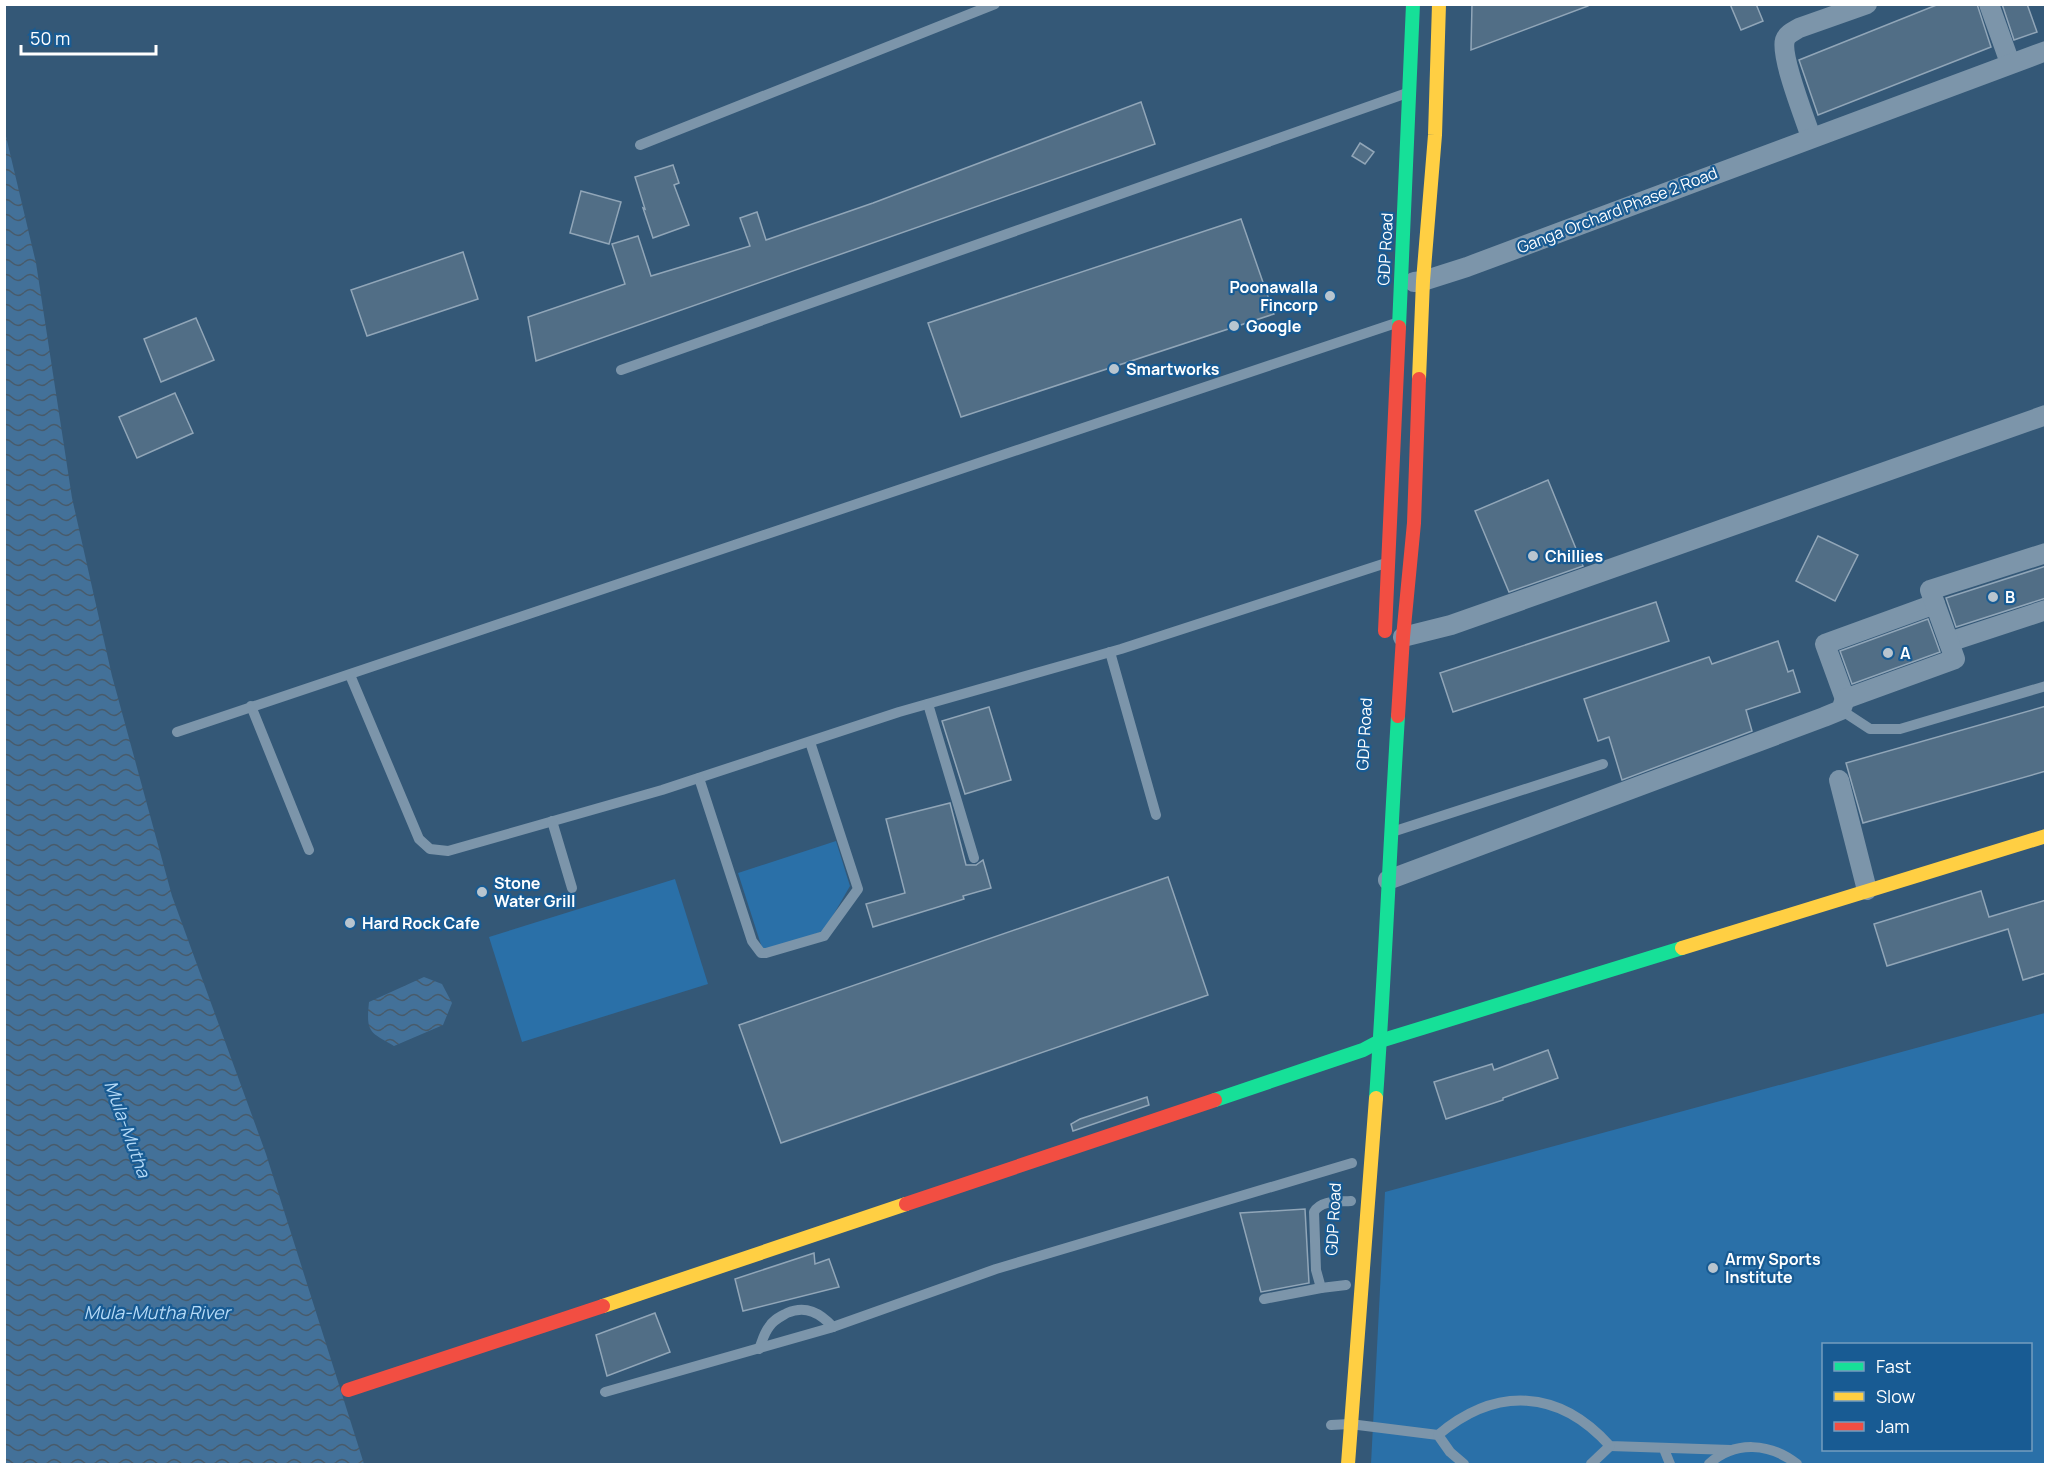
<svg xmlns="http://www.w3.org/2000/svg" width="2050" height="1469" font-family="Manrope,sans-serif">
<defs>
<pattern id="water-waves" width="16" height="10" patternUnits="userSpaceOnUse" patternTransform="scale(1.5)"><rect width="16" height="10" fill="#437199"/><path d="M0 5q4-4 8 0t8 0" fill="none" stroke="#485b6b"/></pattern>
</defs>
<rect width="100%" height="100%" fill="#345877"/>
<g fill="#2a70a8" fill-rule="evenodd">
<path d="M836,841L850,886L824,931L763,951L738,873Z"/>
<path d="M675,879L708,984L522,1042L489,937Z"/>
<path d="M2045,1013V1464H1371L1385,1192ZM1824,1344H2030V1450H1824Z"/>
</g>
<g fill="url(#water-waves)">
<path d="M4,128L36,263L72,498L112,676L172,896L266,1154L364,1464H5Z"/>
<path d="M424,977L442,984L452,1003L443,1025L394,1046C369,1032 366,1032 369,1002Z"/>
</g>
<g fill="#516e86" stroke="#91a6b8" stroke-width="1.5">
<path d="M1472,4H1588V6L1471,50Z"/>
<path d="M1730,4H1756L1763,21L1741,30Z"/>
<path d="M1939,4H1977L1991,47L1818,115L1799,60Z"/>
<path d="M2002,4H2027L2037,32L2014,40Z"/>
<path d="M1141,102L1155,144L536,361L528,317L625,284L612,244L638,236L651,276L750,246L740,218L757,212L766,240L873,203Z"/>
<path d="M1360,143L1374,152L1365,164L1352,156Z"/>
<path d="M673,165L679,183L674,185L689,225L653,238L643,208L645,209L635,177Z"/>
<path d="M581,191L621,202L609,244L570,233Z"/>
<path d="M1241,219L1274,314L961,417L928,323Z"/>
<path d="M463,252L478,299L367,336L351,290Z"/>
<path d="M196,318L214,360L161,382L144,339Z"/>
<path d="M175,393L193,433L137,458L119,417Z"/>
<path d="M1548,480L1583,566L1509,592L1475,511Z"/>
<path d="M1818,536L1858,555L1835,601L1796,581Z"/>
<path d="M2046,566V598L1956,627L1946,598Z"/>
<path d="M1656,602L1669,641L1453,712L1440,673Z"/>
<path d="M1928,619L1940,652L1852,684L1840,651Z"/>
<path d="M1778,641L1788,672L1793,670L1800,692L1746,710L1752,731L1622,780L1609,737L1598,741L1584,699L1709,657L1712,664Z"/>
<path d="M2046,706V771L1863,823L1846,763Z"/>
<path d="M989,707L1011,780L965,794L942,721Z"/>
<path d="M950,803L966,865H976L983,860L991,888L963,896L964,899L873,927L866,904L905,893L886,819Z"/>
<path d="M1168,877L1208,995L781,1143L739,1025Z"/>
<path d="M1981,891L1989,917L2046,900V973L2023,980L2008,929L1887,966L1874,924Z"/>
<path d="M1548,1050L1558,1078L1503,1098V1100L1446,1119L1434,1082L1492,1064L1494,1070Z"/>
<path d="M1147,1097L1149,1105L1073,1131L1071,1124L1080,1119Z"/>
<path d="M1305,1209L1309,1283L1261,1292L1240,1213Z"/>
<path d="M814,1253L815,1264L829,1259L839,1287L743,1311L735,1279Z"/>
<path d="M655,1313L670,1352L607,1376L596,1335Z"/>
</g>
<g fill="none" stroke-linecap="round" stroke-linejoin="round">
<g stroke="#7c95aa" stroke-width="10">
<path d="M640,145L995,4"/>
<path d="M621,370L1407,93"/>
<path d="M1110,652L1156,815"/>
<path d="M350,675L419,839L430,849L448,851L662,790L899,712L1121,649L1386,563"/>
<path d="M928,704L974,858"/>
<path d="M251,706L309,850"/>
<path d="M1841,710L1870,729H1900L2046,686"/>
<path d="M177,732L1396,323"/>
<path d="M699,778L752,941L761,953H766L824,936L858,889L810,742"/>
<path d="M552,821L572,888"/>
<path d="M1392,832L1603,764"/>
<path d="M1346,1285L1321,1288L1316,1270L1314,1212C1321,1200 1338,1202 1351,1201"/>
<path d="M1264,1299L1321,1288"/>
<path d="M759,1349C762,1342 764,1333 769,1327C773,1320 780,1317 787,1313C806,1305 820,1313 833,1327"/>
<path d="M605,1392L830,1328L996,1269L1352,1163"/>
<path d="M1331,1425L1350,1424L1438,1435L1450,1452L1464,1464"/>
<path d="M1438,1435C1496,1386 1559,1389 1610,1446L1731,1450"/>
<path d="M1664,1449L1670,1464"/>
<path d="M1591,1464L1610,1446"/>
<path d="M1709,1464C1735,1440 1770,1443 1797,1464"/>
</g>
<g stroke="#7c95aa" stroke-width="20">
<path d="M1989,4L2010,63"/>
<path d="M1811,137C1805,119 1780,56 1785,40C1787,34 1794,31 1799,28L1867,4"/>
<path d="M1414,282L1423,281L1467,267L2046,51"/>
<path d="M1403,637L1451,625L2046,415"/>
<path d="M1949,642L2046,610"/>
<path d="M1845,699L1825,644L1935,604"/>
<path d="M1839,780L1867,890"/>
<path d="M1388,880L1824,717L1841,710L1845,699L1955,659L1930,590L2046,553"/>
</g>
<g stroke="#16e098" stroke-width="14">
<path d="M1399,327L1413,4"/>
<path d="M1376,1098C1385,971 1390,843 1398,716"/>
<path d="M1215,1100L1363,1050L1380,1041L1682,948"/>
</g>
<g stroke="#ffcf43" stroke-width="14">
<path d="M1419,379L1423,281L1435,135L1439,4"/>
<path d="M1682,948L2046,836"/>
<path d="M603,1306L906,1204"/>
<path d="M1348,1464L1376,1098"/>
</g>
<g stroke="#f24e42" stroke-width="14">
<path d="M1385,631L1399,327"/>
<path d="M1398,716L1403,637L1414,523L1419,379"/>
<path d="M906,1204L1215,1100"/>
<path d="M348,1390L603,1306"/>
</g>
</g>
<g fill="#b8c5cf" stroke="#185b93" stroke-width="2">
<circle cx="1330" cy="296" r="6"/>
<circle cx="1234" cy="326" r="6"/>
<circle cx="1114" cy="369" r="6"/>
<circle cx="1533" cy="556" r="6"/>
<circle cx="1993" cy="597" r="6"/>
<circle cx="1888" cy="653" r="6"/>
<circle cx="482" cy="892" r="6"/>
<circle cx="350" cy="923" r="6"/>
<circle cx="1713" cy="1268" r="6"/>
</g>
<g text-anchor="middle" stroke-width="4.5" stroke-linejoin="round" paint-order="stroke">
<g font-size="16" fill="#fff" stroke="#185b93">
<text transform="translate(1617 210) rotate(-21)" y="6">Ganga Orchard Phase 2 Road</text>
<text transform="translate(1385 249) rotate(-87)" y="6">GDP Road</text>
<text transform="translate(1364 734) rotate(-87)" y="6">GDP Road</text>
<text transform="translate(1333 1219) rotate(-87)" y="6">GDP Road</text>
</g>
<g font-size="16" font-weight="bold" fill="#fff" stroke="#185b93" text-anchor="start">
<text x="1318" y="293" text-anchor="end">Poonawalla<tspan x="1318" dy="18">Fincorp</tspan></text>
<text x="1246" y="332">Google</text>
<text x="1126" y="375">Smartworks</text>
<text x="1545" y="562">Chillies</text>
<text x="2005" y="603">B</text>
<text x="1900" y="659">A</text>
<text x="494" y="889">Stone<tspan x="494" dy="18">Water Grill</tspan></text>
<text x="362" y="929">Hard Rock Cafe</text>
<text x="1725" y="1265">Army Sports<tspan x="1725" dy="18">Institute</tspan></text>
</g>
<g font-size="18" font-style="italic" fill="#b5daf7" stroke="#185b93">
<text transform="translate(127 1129) rotate(70)" y="6">Mula-Mutha</text>
<text x="157" y="1319">Mula-Mutha River</text>
</g>
</g>
<rect width="2050" height="1469" fill="none" stroke="#ffffff" stroke-width="12"/>
<rect x="1822" y="1343" width="210" height="108" fill="#185b93" stroke="#749dbe" stroke-width="1.5"/>
<rect x="1834" y="1362" width="30" height="9" fill="#16e098" stroke="#749dbe" stroke-width="1.5"/>
<text x="1876" y="1373" font-size="18" fill="#ffffff">Fast</text>
<rect x="1834" y="1392" width="30" height="9" fill="#ffcf43" stroke="#749dbe" stroke-width="1.5"/>
<text x="1876" y="1403" font-size="18" fill="#ffffff">Slow</text>
<rect x="1834" y="1422" width="30" height="9" fill="#f24e42" stroke="#749dbe" stroke-width="1.5"/>
<text x="1876" y="1433" font-size="18" fill="#ffffff">Jam</text>
<path d="M21 45v9h135v-9" fill="none" stroke="#ffffff" stroke-width="3"/>
<text x="30" y="45" font-size="18" fill="#ffffff" stroke="#185b93" stroke-width="4.5" paint-order="stroke">50 m</text>
</svg>
